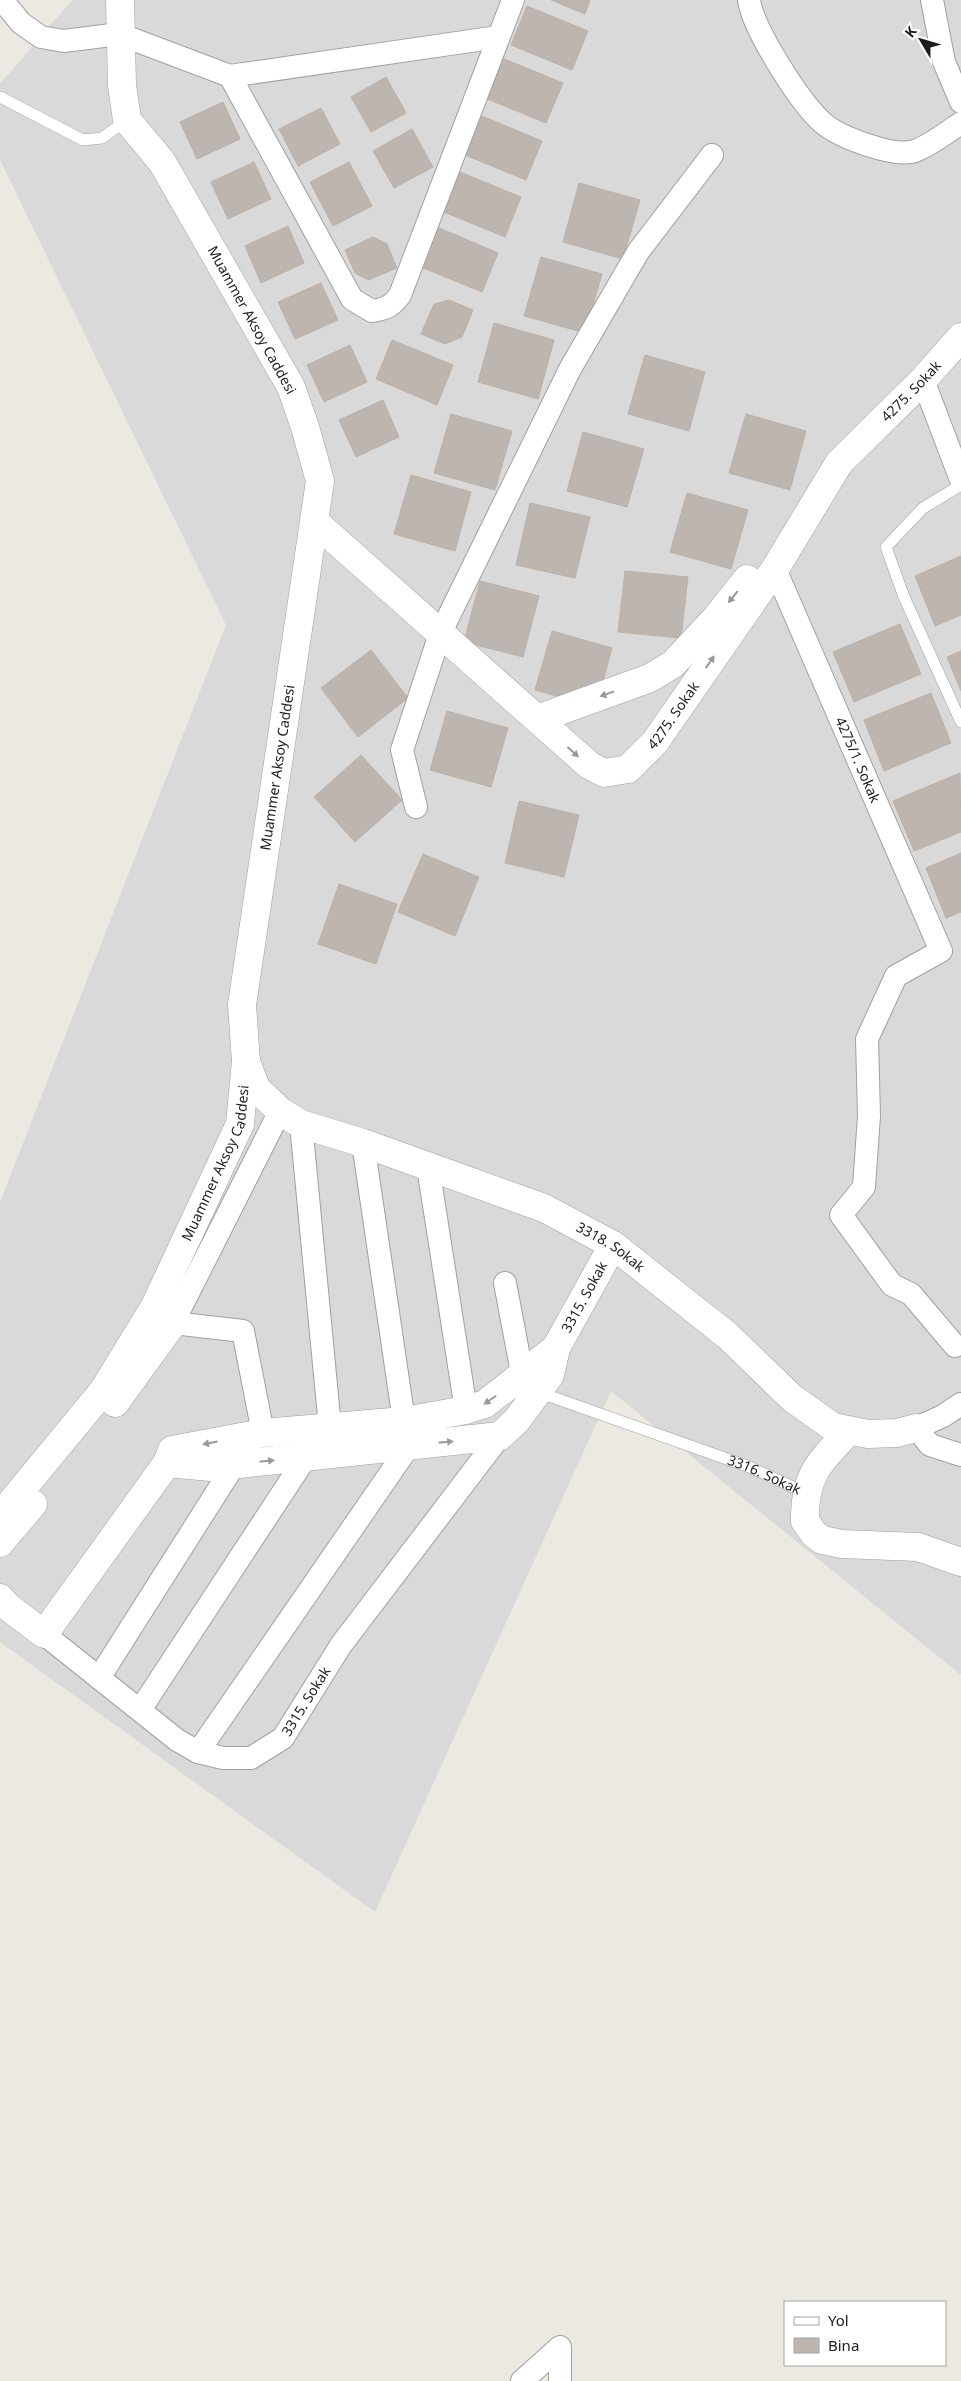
<svg xmlns="http://www.w3.org/2000/svg" width="961" height="2381" font-family="'Noto Sans',sans-serif">
<rect width="100%" height="100%" fill="#ece9e3"/>
<path fill="#dad9d9" d="M72,0H961V1675L611,1391L375,1912L0,1642V1202L226,625L0,160V84Z"/>
<g fill="#bcb5b0" stroke="#bdb1a6">
<path d="M551,0H590L585,14Z"/>
<path d="M527,6L588,31L572,70L511,45Z"/>
<path d="M502,58L563,83L546,123L485,98Z"/>
<path d="M386,77L406,113L371,132L351,97Z"/>
<path d="M223,102L240,139L197,159L180,122Z"/>
<path d="M321,108L340,144L298,166L279,129Z"/>
<path d="M482,116L542,141L526,180L465,155Z"/>
<path d="M412,129L433,167L394,188L373,151Z"/>
<path d="M254,162L271,199L228,219L211,182Z"/>
<path d="M349,162L372,206L333,226L310,182Z"/>
<path d="M460,172L521,197L505,237L444,212Z"/>
<path d="M579,183L640,200L623,259L563,242Z"/>
<path d="M288,226L304,263L261,283L245,246Z"/>
<path d="M437,227L498,253L482,292L421,267Z"/>
<path d="M373,237L387,244L397,268L368,280L355,273L345,250Z"/>
<path d="M541,257L602,274L585,333L524,316Z"/>
<path d="M321,283L338,320L295,339L278,302Z"/>
<path d="M449,300L473,310L462,337L445,344L421,334L434,304Z"/>
<path d="M494,323L554,340L538,399L478,382Z"/>
<path d="M392,340L453,365L437,405L376,379Z"/>
<path d="M350,345L367,382L324,402L307,365Z"/>
<path d="M645,355L705,372L689,431L628,414Z"/>
<path d="M383,400L399,437L356,457L339,420Z"/>
<path d="M451,414L512,431L495,490L434,473Z"/>
<path d="M746,414L806,431L790,490L729,473Z"/>
<path d="M583,432L644,449L627,507L567,491Z"/>
<path d="M411,475L471,492L455,551L394,534Z"/>
<path d="M687,493L748,510L731,569L670,552Z"/>
<path d="M530,503L590,517L575,578L516,565Z"/>
<path d="M961,556V615L935,626L915,576Z"/>
<path d="M625,571L688,577L681,638L618,632Z"/>
<path d="M480,581L539,596L523,657L464,642Z"/>
<path d="M900,624L921,674L854,702L833,652Z"/>
<path d="M552,631L612,648L596,707L535,690Z"/>
<path d="M371,650L408,698L358,737L321,688Z"/>
<path d="M961,651V691L947,657Z"/>
<path d="M931,693L951,743L884,771L864,720Z"/>
<path d="M447,711L508,728L491,787L430,770Z"/>
<path d="M361,755L402,800L355,842L314,797Z"/>
<path d="M960,773L961,832L914,851L893,801Z"/>
<path d="M519,801L579,815L564,877L505,863Z"/>
<path d="M961,853V912L946,918L926,868Z"/>
<path d="M423,854L479,877L455,936L398,912Z"/>
<path d="M339,884L397,904L376,964L318,944Z"/>
</g>
<g fill="none" stroke-linecap="round" stroke-linejoin="round">
<defs>
<g id="service">
<path d="M0,97L83,140L102,138L127,120"/>
<path d="M961,485L923,508L886,547L904,597L961,722"/>
<path id="s1" d="M538,1392L747,1466L806,1493"/>
</g>
<g id="minor">
<path d="M2,0L21,23L41,37L64,41L119,34L230,76L352,299L372,311C386,309 392,306 400,295L513,0"/>
<path d="M749,0C753,29 800,103 823,123C839,137 894,158 915,151C931,145 947,132 961,123"/>
<path d="M932,0L944,62L961,102"/>
<path d="M230,76L498,37"/>
<path d="M923,380L961,480"/>
<path id="s2" d="M775,569L941,951L896,976L867,1039L869,1116L864,1187L841,1215L892,1285L911,1294L955,1346"/>
<path d="M416,807L402,750L440,634L570,369L638,252L712,155"/>
<path d="M301,1124L330,1427"/>
<path d="M363,1143L404,1421"/>
<path d="M428,1167L466,1410"/>
<path d="M505,1283L522,1373"/>
<path d="M961,1404L943,1416L916,1428L930,1445L961,1455"/>
<path d="M263,1433L243,1331L173,1323L280,1111"/>
<path id="s3" d="M44,1634L177,1740L198,1752L223,1758H251L283,1738L341,1645L500,1436"/>
<path d="M99,1678L234,1465"/>
<path d="M140,1710L306,1457"/>
<path d="M198,1752L409,1446"/>
<path d="M522,2381L560,2347V2381"/>
</g>
<g id="tertiary">
<path id="s4" d="M315,522L589,765L604,773L628,769L655,742L775,569L839,463L923,380L961,337"/>
<path d="M537,719L650,678L673,664L716,618L747,579"/>
<path id="s5" d="M246,1061L256,1088L280,1111L301,1124L363,1143L544,1208L613,1245L728,1336L792,1398L833,1427L868,1434L897,1433L916,1428"/>
<path d="M115,1403L173,1323"/>
<path d="M849,1431C819,1463 804,1475 805,1521L814,1534L822,1540L842,1544L918,1547L961,1562"/>
<path id="s6" d="M167,1463L211,1467L500,1436L517,1420L550,1375L556,1348L613,1245"/>
<path id="s7" d="M0,1516L103,1391L155,1306L240,1124L246,1061L242,1005L320,481L305,427L291,387L162,162L127,120L122,85L120,0"/>
<path d="M0,1543L33,1504"/>
<path d="M0,1598L8,1607L44,1634L167,1463L172,1450L263,1433L404,1421L466,1410L485,1404L556,1348"/>
</g>
</defs>
<use href="#service" stroke="#a0a0a0" stroke-width="12"/>
<use href="#minor" stroke="#a0a0a0" stroke-width="24"/>
<use href="#tertiary" stroke="#a0a0a0" stroke-width="29"/>
<use href="#service" stroke="#fff" stroke-width="11"/>
<use href="#minor" stroke="#fff" stroke-width="22"/>
<use href="#tertiary" stroke="#fff" stroke-width="28"/>
</g>
<defs><path id="oneway-solid" d="M-6-.8H1V-3.2L6.5 0L1 3.2V.8H-6Z" transform="scale(1.25)"/></defs>
<g fill="#999">
<use href="#oneway-solid" transform="translate(733 597) rotate(129)"/>
<use href="#oneway-solid" transform="translate(710 662) rotate(-55)"/>
<use href="#oneway-solid" transform="translate(607 694) rotate(160)"/>
<use href="#oneway-solid" transform="translate(573 752) rotate(42)"/>
<use href="#oneway-solid" transform="translate(490 1400) rotate(145)"/>
<use href="#oneway-solid" transform="translate(446 1442) rotate(-6)"/>
<use href="#oneway-solid" transform="translate(210 1443) rotate(169)"/>
<use href="#oneway-solid" transform="translate(267 1461) rotate(-6)"/>
</g>
<g text-anchor="middle" stroke-width="4" stroke-linejoin="round" paint-order="stroke">
<g font-size="14" fill="#1c1c1c" stroke="#fff">
<text transform="translate(252 320) rotate(61)" y="5">Muammer Aksoy Caddesi</text>
<text dy="5" stroke="none"><textPath href="#s4" startOffset="882">4275. Sokak</textPath></text>
<text dy="5" stroke="none"><textPath href="#s4" startOffset="478">4275. Sokak</textPath></text>
<text dy="5" stroke="none"><textPath href="#s2" startOffset="208">4275/1. Sokak</textPath></text>
<text dy="5" stroke="none"><textPath href="#s7" startOffset="822">Muammer Aksoy Caddesi</textPath></text>
<text dy="5" stroke="none"><textPath href="#s7" startOffset="418">Muammer Aksoy Caddesi</textPath></text>
<text dy="5" stroke="none"><textPath href="#s5" startOffset="421">3318. Sokak</textPath></text>
<text dy="5" stroke="none"><textPath href="#s6" startOffset="500">3315. Sokak</textPath></text>
<text dy="5" stroke="none"><textPath href="#s1" startOffset="241">3316. Sokak</textPath></text>
<text dy="5" stroke="none"><textPath href="#s3" startOffset="329">3315. Sokak</textPath></text>
</g>
</g>
<rect x="784" y="2301" width="162" height="65" fill="#ffffff" stroke="#a4a4a4"/>
<rect x="794" y="2317" width="25" height="8" fill="#ffffff" stroke="#a4a4a4"/>
<text x="828" y="2326" font-size="15" fill="#1c1c1c">Yol</text>
<rect x="794" y="2338" width="25" height="15" fill="#bcb5b0" stroke="#a4a4a4"/>
<text x="828" y="2351" font-size="15" fill="#1c1c1c">Bina</text>
<g transform="translate(921 40) rotate(308)" stroke="#ffffff" stroke-width="4" paint-order="stroke">
<path d="M0-4L9 19L0 12L-9 19Z" fill="#1c1c1c"/>
<text y="-8" font-size="14" font-weight="bold" text-anchor="middle" fill="#1c1c1c">K</text>
</g>
</svg>
